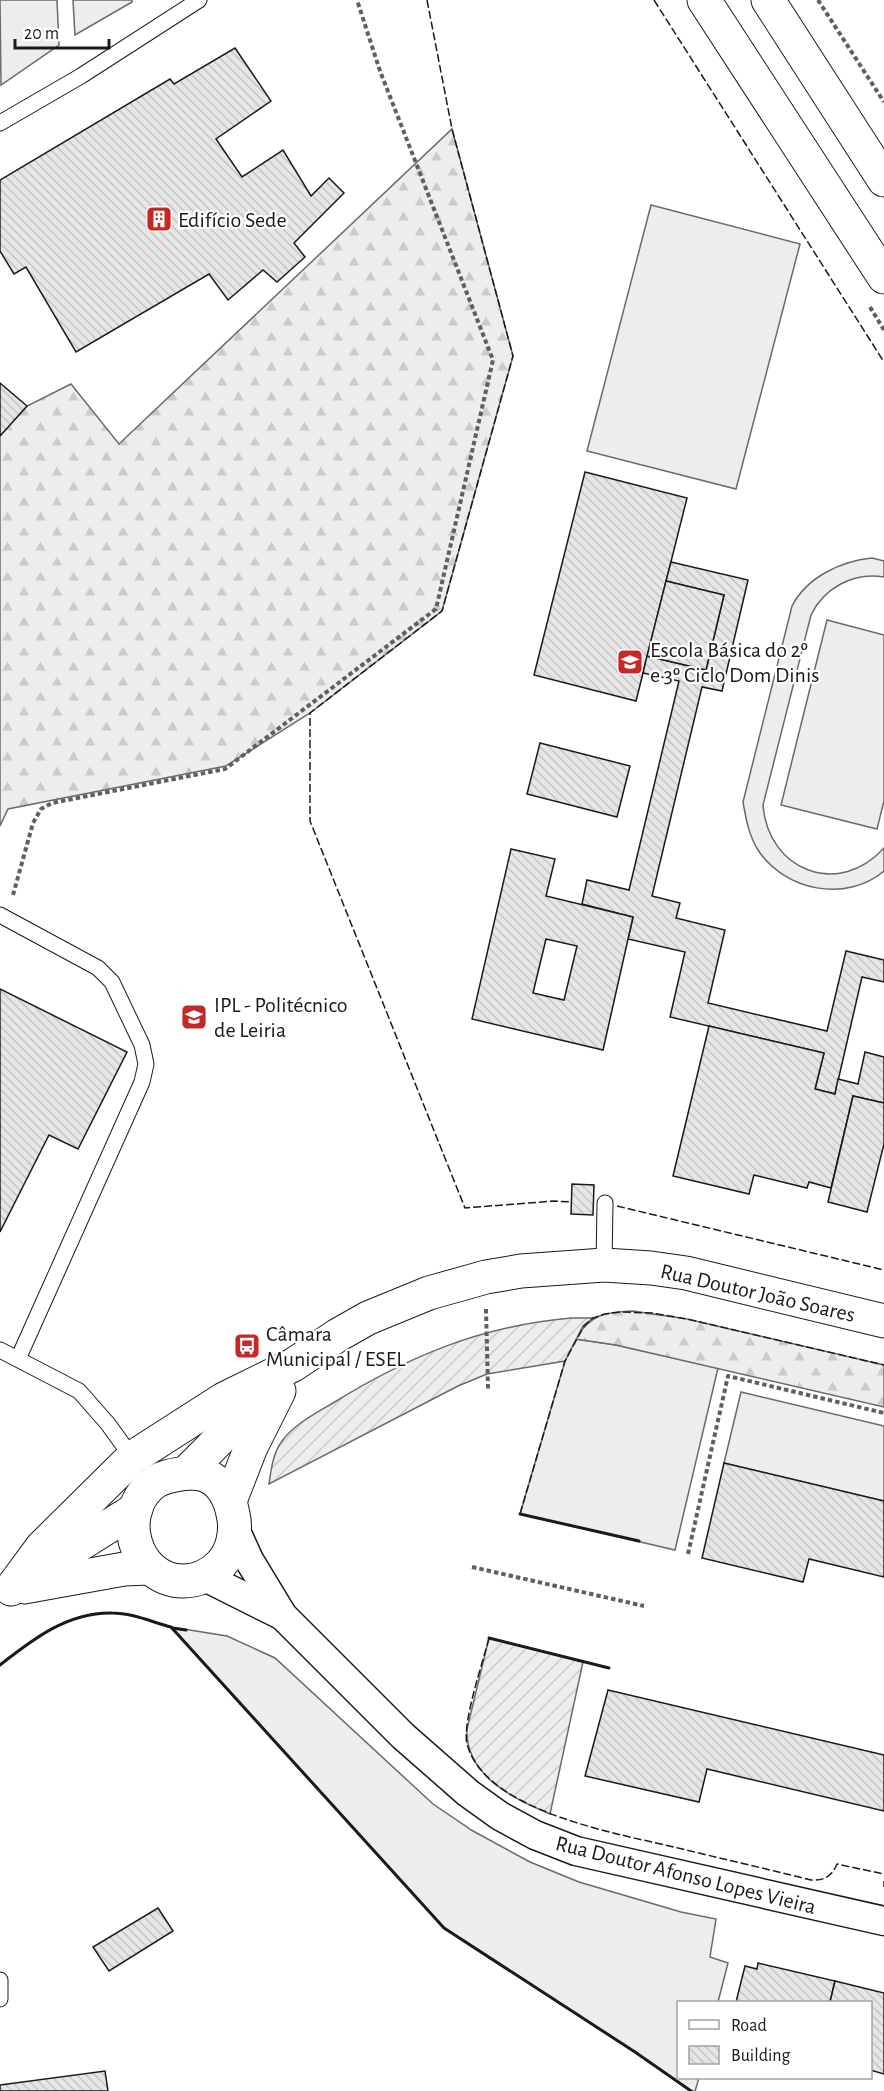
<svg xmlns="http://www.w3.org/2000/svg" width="884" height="2091" font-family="'Alegreya Sans',sans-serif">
<defs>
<pattern id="forest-firs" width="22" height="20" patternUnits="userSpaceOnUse" patternTransform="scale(1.5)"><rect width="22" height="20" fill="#ededed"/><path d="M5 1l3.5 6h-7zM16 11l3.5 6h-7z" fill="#cbcbcb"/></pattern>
<pattern id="garden-furrows" width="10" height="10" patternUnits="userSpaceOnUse" patternTransform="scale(1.5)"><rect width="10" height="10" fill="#ededed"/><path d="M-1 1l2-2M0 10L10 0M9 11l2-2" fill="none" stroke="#cbcbcb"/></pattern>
<pattern id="building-back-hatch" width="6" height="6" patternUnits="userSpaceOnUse" patternTransform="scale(1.5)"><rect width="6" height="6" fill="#e6e6e6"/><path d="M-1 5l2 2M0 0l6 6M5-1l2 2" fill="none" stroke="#c5c5c5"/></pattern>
</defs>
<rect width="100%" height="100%" fill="#fff"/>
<g fill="#ededed" stroke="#6a6a6a" stroke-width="1.5">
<path d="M0,0H57L59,45L1,85Z"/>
<path d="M73,0H132V2L75,35Z"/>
<path d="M651,205L800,244L736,489L587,451Z"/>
<path d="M872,558L884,561V577C853,572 824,588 811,615L763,805C768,871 839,898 884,848V871C846,903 785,891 758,850C749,836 746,819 743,802L792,606C807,577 841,561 872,558Z"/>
<path d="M827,620L884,635V801L877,829L781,805Z"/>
<path d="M575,1339L616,1345L718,1368L675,1550L520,1514L565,1361Z"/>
<path d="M741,1392L884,1426V1501L724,1463Z"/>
<path d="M171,1627L227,1636L275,1658L433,1804L473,1831L530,1862L579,1882L681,1912L716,1919L710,1957L728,1963L718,2002H678V2078H699L695,2091H691L635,2052L444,1928Z"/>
</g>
<g fill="url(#forest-firs)" stroke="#6a6a6a" stroke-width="1.5">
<path d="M452,129L513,356L442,611L310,713L226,766L8,809L0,826V436L27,406L71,384L119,444Z"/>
<path d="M633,1311L687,1319L884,1365V1407L616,1345L575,1339C591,1314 605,1312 633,1311Z"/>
</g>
<g fill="url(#garden-furrows)" stroke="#6a6a6a" stroke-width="1.5">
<path d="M571,1318H593L583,1326L565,1361L487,1374L458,1386L269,1484C271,1470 273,1453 282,1441C293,1425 316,1413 333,1403C409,1356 481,1326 571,1318Z"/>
<path d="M489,1638L583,1662L550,1814C513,1799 465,1775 467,1729Z"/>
</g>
<g fill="url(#building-back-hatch)" stroke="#1a1a1a" stroke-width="1.5" fill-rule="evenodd">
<path d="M235,48L271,101L216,139L242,177L283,150L311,196L329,178L344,193L294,243L305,257L277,282L263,270L228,300L209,274L76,352L26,267L14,274L0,251V180L170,79L174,84Z"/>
<path d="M0,383L27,406L0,436Z"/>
<path d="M585,472L687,498L636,701L534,675Z"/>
<path d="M671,562L748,580L722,691L702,687L652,896L680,903L676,918L725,930L708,1003L827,1031L846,951L884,960V982L862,977L835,1094L815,1089L824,1053L670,1017L685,952L628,939L633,917L582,904L587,880L629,890L679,681L643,673L647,656L706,670L724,595L666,581Z"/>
<path d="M666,581L724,595L706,670L647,656Z"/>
<path d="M540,743L630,766L617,817L527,794Z"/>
<path d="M511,849L555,859L546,896L633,917L603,1050L472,1019ZM546,939L577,946L564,1000L533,993Z"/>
<path d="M0,989L127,1052L78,1149L49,1135L0,1232Z"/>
<path d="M709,1026L824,1053L815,1089L835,1094L838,1079L858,1084L865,1052L884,1057V1103L853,1096L831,1188L809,1182L807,1188L754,1175L749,1194L673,1176Z"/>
<path d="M853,1096L884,1103V1144L867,1212L828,1202Z"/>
<path d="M572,1184L594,1185L593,1215L571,1214Z"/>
<path d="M724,1463L884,1501V1577L809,1559L803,1582L702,1558Z"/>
<path d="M608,1690L884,1755V1811L707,1769L699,1802L585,1776Z"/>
<path d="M158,1908L173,1931L109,1971L93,1947Z"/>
<path d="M758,1963L835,1981L830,2002H736L745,1966L757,1969Z"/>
<path d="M835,1981L884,1993V2074L870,2070V2002H830Z"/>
<path d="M105,2071L108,2091H0V2085Z"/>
</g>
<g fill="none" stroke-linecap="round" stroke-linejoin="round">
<defs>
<g id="service">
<path d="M0,123L81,76L199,0"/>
<path d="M0,915L98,968L112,982L142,1045L146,1064L142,1082L18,1359"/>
<path d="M604,1265L605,1203"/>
<path d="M0,1350L79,1391L108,1424L134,1460"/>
<path d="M0,1980V1999"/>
</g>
<g id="minor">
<path d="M235,1529L249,1560L283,1616L403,1736L468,1793L500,1816L535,1835L576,1851L884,1921"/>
<path d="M205,1577L283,1616"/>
</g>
<g id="secondary">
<path d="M186,1473C191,1473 199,1473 204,1475C221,1480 230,1498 233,1514C237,1531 233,1552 220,1565C210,1575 197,1581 183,1581C133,1580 115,1510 155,1482C164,1476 175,1475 186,1473Z"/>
<path d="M186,1473L271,1387"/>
<path d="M230,1501L251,1447L279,1391"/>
<path d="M36,1572L136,1509"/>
<path d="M24,1587L124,1569L149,1568"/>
<path d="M11,1589L42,1547L132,1458L224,1399L293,1365L338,1335L368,1318L429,1293L486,1277L521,1271L604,1265L651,1268L686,1273L884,1321"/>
</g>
<g id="primary">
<path d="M704,0L884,277"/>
<path d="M768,0L884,180"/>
</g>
</defs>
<use href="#service" stroke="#1a1a1a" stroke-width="17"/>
<use href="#minor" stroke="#1a1a1a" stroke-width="31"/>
<use href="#secondary" stroke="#1a1a1a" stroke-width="35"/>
<use href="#primary" stroke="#1a1a1a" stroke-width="35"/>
<g stroke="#5f5f5f" stroke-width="4" stroke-dasharray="4.5 3" stroke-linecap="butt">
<path d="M818,0L884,102"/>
<path d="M870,307L884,330"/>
<path d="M13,895L33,823L41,809L52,803L225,769L436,609L493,360L380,71L357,0"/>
<path d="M486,1309L488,1389"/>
<path d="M688,1554L728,1376L884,1413"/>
<path d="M472,1567L644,1606"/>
</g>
<use href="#service" stroke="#fff" stroke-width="15"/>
<use href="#minor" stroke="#fff" stroke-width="28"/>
<use href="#secondary" stroke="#fff" stroke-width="33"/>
<use href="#primary" stroke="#fff" stroke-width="33"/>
<g stroke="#1a1a1a" stroke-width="1.5" stroke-dasharray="8 3" stroke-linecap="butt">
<path d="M427,0L452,129L513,356L442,611L310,713V821L465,1208L554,1201L571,1202"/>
<path d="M654,0L884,362"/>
<path d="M617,1206L884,1270"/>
<path d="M520,1514L565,1361L584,1326L593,1318L605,1314L620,1312L652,1313L687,1319L884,1365"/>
<path d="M489,1638C483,1662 462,1723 467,1744C485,1812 620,1834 678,1848C723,1859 767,1869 811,1880C824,1881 832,1876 837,1864L884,1874"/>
<path d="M884,1881V1887"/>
</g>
<g stroke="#1a1a1a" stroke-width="3">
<path d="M520,1514L639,1541"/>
<path d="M172,1628L186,1630"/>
<path d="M489,1638L609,1668"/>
<path d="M0,1665C33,1639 68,1612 112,1613C132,1613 152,1622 171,1627L444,1928L635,2052L691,2091"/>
</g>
</g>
<defs>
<symbol id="building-square" viewBox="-11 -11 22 22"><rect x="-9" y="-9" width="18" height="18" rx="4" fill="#c62828" stroke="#fff"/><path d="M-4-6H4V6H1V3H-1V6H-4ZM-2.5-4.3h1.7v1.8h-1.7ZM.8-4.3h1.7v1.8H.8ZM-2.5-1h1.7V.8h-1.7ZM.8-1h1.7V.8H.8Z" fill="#fff"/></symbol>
<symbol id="school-square" viewBox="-11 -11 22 22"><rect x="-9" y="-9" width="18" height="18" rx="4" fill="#c62828" stroke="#fff"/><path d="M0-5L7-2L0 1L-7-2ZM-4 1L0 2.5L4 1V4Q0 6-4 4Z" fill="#fff"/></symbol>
<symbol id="university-square" viewBox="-11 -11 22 22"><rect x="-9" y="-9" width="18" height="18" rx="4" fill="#c62828" stroke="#fff"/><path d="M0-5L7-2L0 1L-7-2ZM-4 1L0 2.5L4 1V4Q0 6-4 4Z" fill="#fff"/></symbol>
<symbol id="bus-square" viewBox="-11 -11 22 22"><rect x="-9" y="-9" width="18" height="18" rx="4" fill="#c62828" stroke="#fff"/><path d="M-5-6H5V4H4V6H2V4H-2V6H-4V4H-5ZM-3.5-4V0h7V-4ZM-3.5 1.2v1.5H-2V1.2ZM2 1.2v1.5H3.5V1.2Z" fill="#fff"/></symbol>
</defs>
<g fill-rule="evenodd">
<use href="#building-square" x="144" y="204" width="30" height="30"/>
<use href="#school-square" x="615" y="647" width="30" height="30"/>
<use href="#university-square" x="179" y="1002" width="30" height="30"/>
<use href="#bus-square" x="232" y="1331" width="30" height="30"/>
</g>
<g text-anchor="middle" stroke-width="4.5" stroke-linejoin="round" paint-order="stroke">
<g font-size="22" fill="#1a1a1a" stroke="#fff" text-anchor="start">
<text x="178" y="227">Edifício Sede</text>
<text x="650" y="657">Escola Básica do 2º<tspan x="650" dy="25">e 3º Ciclo Dom Dinis</tspan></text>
<text x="214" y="1012">IPL - Politécnico<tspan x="214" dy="25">de Leiria</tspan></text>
<text x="266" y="1341">Câmara<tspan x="266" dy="25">Municipal / ESEL</tspan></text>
</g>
<g font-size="22" fill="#1a1a1a" stroke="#fff">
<text transform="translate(758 1292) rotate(13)" y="8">Rua Doutor João Soares</text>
<text transform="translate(686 1874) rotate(14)" y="8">Rua Doutor Afonso Lopes Vieira</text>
</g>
</g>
<rect x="677" y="2001" width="195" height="78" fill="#ffffff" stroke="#a3a3a3" stroke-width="1.5"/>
<rect x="689" y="2020" width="30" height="9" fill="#ffffff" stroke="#a3a3a3" stroke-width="1.5"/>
<text x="731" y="2031" font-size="18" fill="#1a1a1a">Road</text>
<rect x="689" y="2046" width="30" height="18" fill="url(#building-back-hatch)" stroke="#a3a3a3" stroke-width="1.5"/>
<text x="731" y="2061" font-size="18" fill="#1a1a1a">Building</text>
<path d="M15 39v9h94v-9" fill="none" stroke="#1a1a1a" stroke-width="3"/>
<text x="24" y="39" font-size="18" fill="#1a1a1a" stroke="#ffffff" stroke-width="4.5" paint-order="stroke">20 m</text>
</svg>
